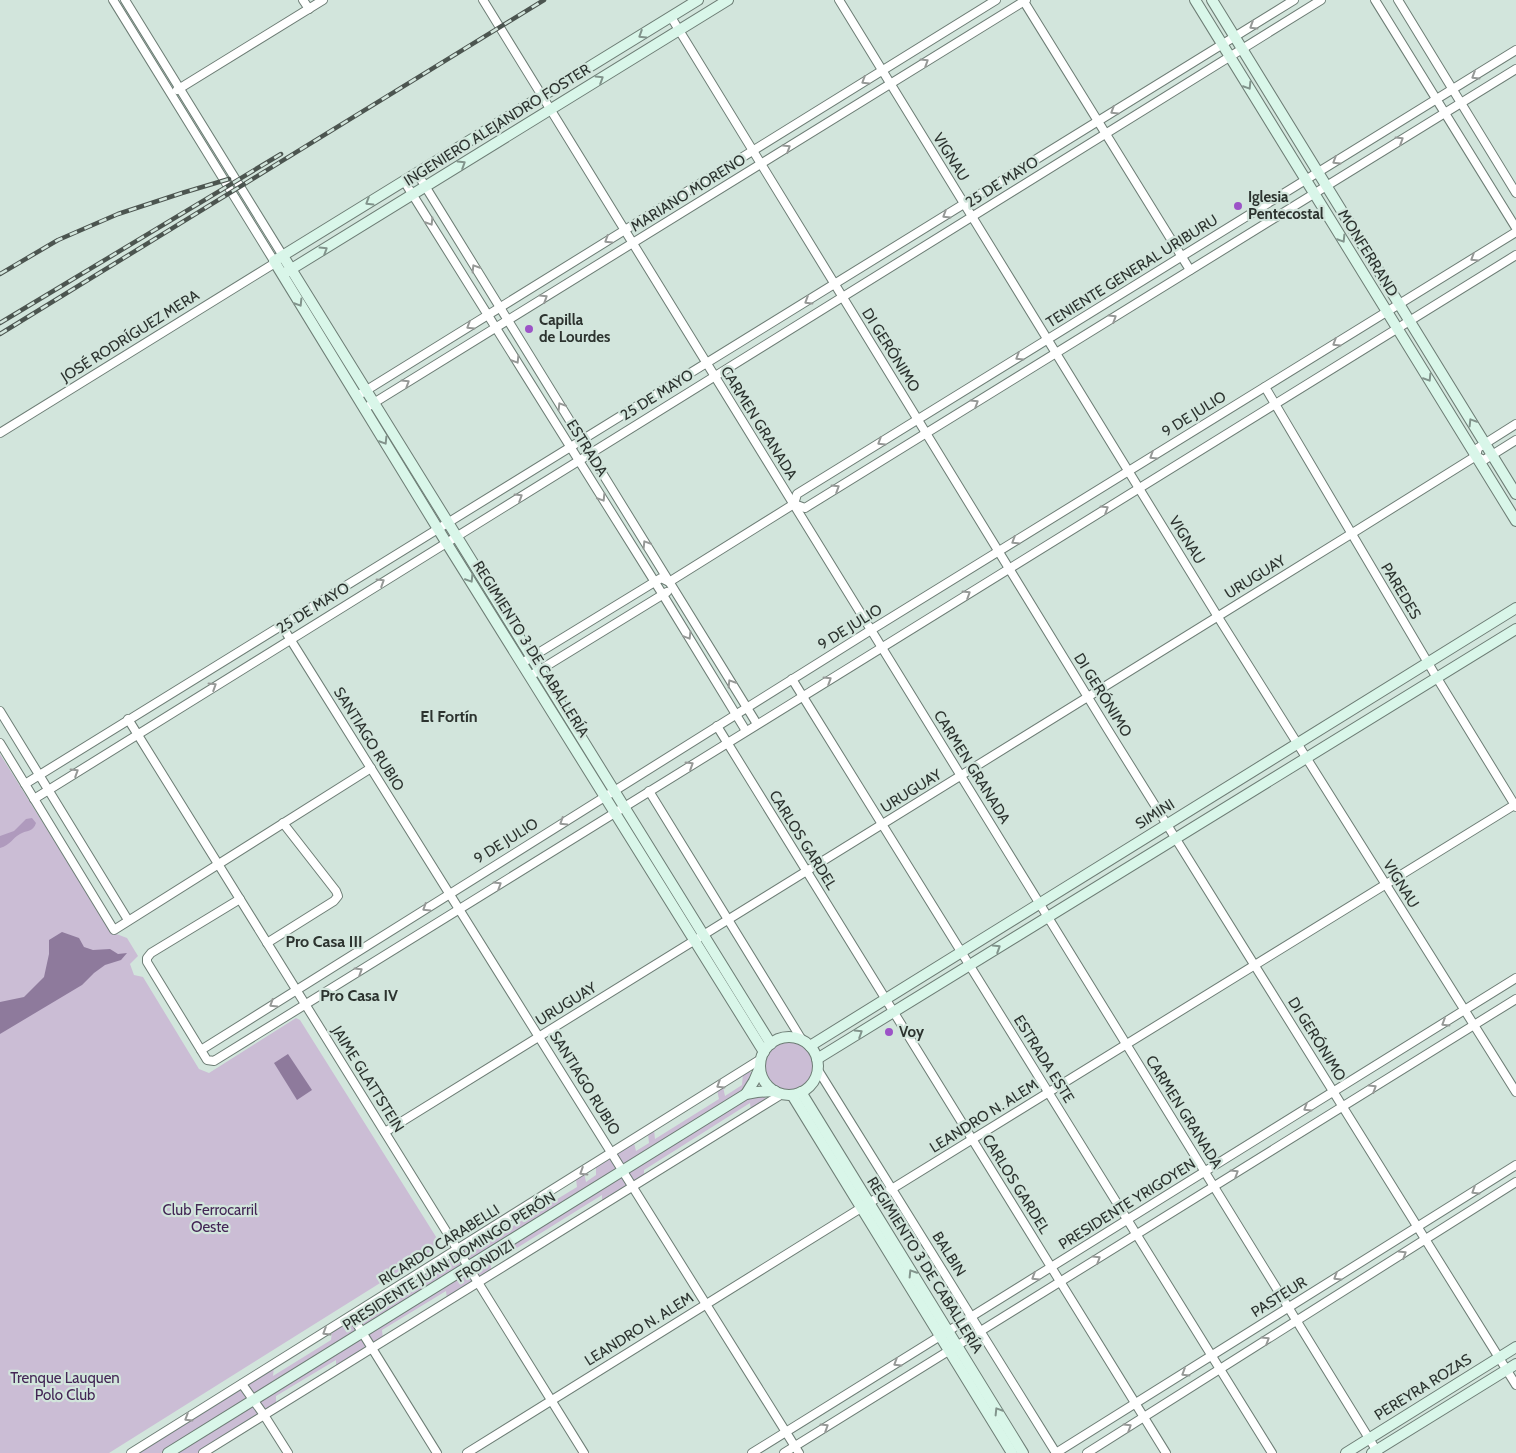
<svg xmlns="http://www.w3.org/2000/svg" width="1516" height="1453" font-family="Cabin,sans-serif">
<rect width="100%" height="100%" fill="#d2e5dc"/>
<g fill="#cbbdd5">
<path d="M0,754L111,932L127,938L138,956L130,964L134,975L143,977L199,1069L209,1073L296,1018L300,1020L438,1240L436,1248L109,1453H0Z"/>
<circle cx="789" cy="1066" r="25"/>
<path d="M748,1071L752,1073V1075L744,1091L161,1453H136L274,1367L273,1376L331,1340L332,1331L378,1302L379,1310L422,1283L423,1275L427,1271L428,1279L441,1270L442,1262L485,1235V1243L494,1238L495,1230L500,1226V1234L577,1187L576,1179L584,1173L586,1182L596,1175V1166L634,1143L636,1151L649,1143L648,1133L654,1130L655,1139L719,1099L717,1090L723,1087L725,1096L742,1085L743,1074Z"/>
<path d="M763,1095L766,1099L764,1102L751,1111L750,1103L644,1170V1177L602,1202V1195L491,1264V1271L447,1299L446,1291L382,1330L383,1339L336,1368V1360L276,1396V1405L199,1453H175L747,1098Z"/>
</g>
<path fill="#af9abd" d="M32,818L36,823C33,832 27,830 20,834C12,838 11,845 0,848V836L14,831L26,819Z"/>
<g fill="#8e7a9c">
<path d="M62,932L79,938L84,947L93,950L110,949L118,954L127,953L121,960L105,965L94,973L82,985L0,1034V1002L24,997L44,977L49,954V940Z"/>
<path d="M288,1054L312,1090L297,1100L274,1063Z"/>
</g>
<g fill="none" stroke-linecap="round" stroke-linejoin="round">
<defs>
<g id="street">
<path d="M113,0L274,261"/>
<path d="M125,0L283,256"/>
<path d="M303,0L309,9"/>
<path d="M483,0L1378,1453"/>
<path d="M839,0L1218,617L1516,1092"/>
<path d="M1023,0L1190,270"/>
<path d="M1375,0L1516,228"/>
<path d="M1398,0L1516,193"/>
<path d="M671,17L1108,730L1516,1385"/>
<path d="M177,90L323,0"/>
<path d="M417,173L757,724"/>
<path d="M404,181L663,595L746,731"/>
<path d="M1265,387L1437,678L1516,807"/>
<path d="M362,393L996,0"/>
<path d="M364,409L1026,0"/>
<path d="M0,433L275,263"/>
<path d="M1476,456L1484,460L1516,440"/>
<path d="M794,504L805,508L1516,69"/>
<path d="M669,582L794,504L797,494L1516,50"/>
<path d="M282,626L799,1453"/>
<path d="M522,663L661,578L669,582"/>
<path d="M530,676L667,592"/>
<path d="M792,679L1272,1453"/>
<path d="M0,711L128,920"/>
<path d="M128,719L584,1453"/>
<path d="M717,726L1166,1453"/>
<path d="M0,743L114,930L371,768"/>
<path d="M25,784L1294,0"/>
<path d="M649,791L802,1040"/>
<path d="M34,799L1321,0"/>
<path d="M240,899L151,953L147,958V962L207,1060L214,1061L1516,255"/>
<path d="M267,943L334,901L338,896L336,891L283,823"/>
<path d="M201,1050L871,630L1516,232"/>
<path d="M818,1070L1056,1453"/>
<path d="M385,1132L1351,534L1476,456L1478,448L1516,424"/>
<path d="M352,1316L437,1453"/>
<path d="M242,1384L264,1415L288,1453"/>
<path d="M131,1453L761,1059"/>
<path d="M203,1453L782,1094"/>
<path d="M467,1453L869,1203L1516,804"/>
<path d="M752,1453L1516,978"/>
<path d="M784,1453L1516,999"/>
<path d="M1056,1453L1516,1165"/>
<path d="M1087,1453L1516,1182"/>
</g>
<g id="secondary">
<path d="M698,0L274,261L446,542L764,1052"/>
<path d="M1195,0L1516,521"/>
<path d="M1212,0L1516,494"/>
<path d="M283,256L771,1044"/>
<path d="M285,273L728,0"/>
<circle cx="789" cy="1066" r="29"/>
<path d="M810,1046L1516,608"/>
<path d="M817,1059L1516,629"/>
<path d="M801,1092L1023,1453"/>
<path d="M746,1094L754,1081L760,1067"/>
<path d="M792,1095L1012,1453"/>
<path d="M168,1453L746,1094L757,1092L775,1091"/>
<path d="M1346,1453L1516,1347"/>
<path d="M1372,1453L1516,1364"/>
</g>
</defs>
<use href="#street" stroke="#6d7d75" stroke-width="10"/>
<use href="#secondary" stroke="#6d7d75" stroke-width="12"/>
<use href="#street" stroke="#fff" stroke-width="8"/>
<use href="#secondary" stroke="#d9f6e9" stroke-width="10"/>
<defs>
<g id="rail">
<path d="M0,274L58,240L118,214L182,193L229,179"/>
<path d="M0,323L281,154"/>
<path d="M0,334L544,0"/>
</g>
</defs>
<use href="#rail" stroke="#4c5550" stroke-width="4.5"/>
<use href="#rail" stroke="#d2e5dc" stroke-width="2.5" stroke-dasharray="8" stroke-linecap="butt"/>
</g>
<defs><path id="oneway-chevron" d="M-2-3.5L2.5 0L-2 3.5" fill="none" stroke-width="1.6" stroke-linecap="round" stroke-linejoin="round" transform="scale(1.25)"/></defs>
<g stroke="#969997">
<use href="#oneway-chevron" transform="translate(1253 26) rotate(148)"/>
<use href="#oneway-chevron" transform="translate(925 62) rotate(-32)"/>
<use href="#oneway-chevron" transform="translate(1475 76) rotate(148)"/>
<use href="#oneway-chevron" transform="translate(865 81) rotate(148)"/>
<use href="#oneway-chevron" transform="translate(1114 111) rotate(148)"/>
<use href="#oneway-chevron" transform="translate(1400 140) rotate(-32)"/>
<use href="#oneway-chevron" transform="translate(787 148) rotate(-32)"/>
<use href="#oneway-chevron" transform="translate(1336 161) rotate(148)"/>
<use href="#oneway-chevron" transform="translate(946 215) rotate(148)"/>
<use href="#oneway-chevron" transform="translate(430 222) rotate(58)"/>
<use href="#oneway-chevron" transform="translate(608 240) rotate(148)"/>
<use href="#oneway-chevron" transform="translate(1474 258) rotate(148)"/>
<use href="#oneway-chevron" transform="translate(475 268) rotate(-122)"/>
<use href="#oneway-chevron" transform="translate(544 298) rotate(-32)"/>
<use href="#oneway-chevron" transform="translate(808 301) rotate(148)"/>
<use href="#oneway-chevron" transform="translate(1113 318) rotate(-32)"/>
<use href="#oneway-chevron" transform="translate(470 326) rotate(148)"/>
<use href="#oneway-chevron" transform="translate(1336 343) rotate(148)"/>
<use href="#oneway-chevron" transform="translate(1019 357) rotate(148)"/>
<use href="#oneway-chevron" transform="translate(516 360) rotate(58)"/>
<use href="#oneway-chevron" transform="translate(406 383) rotate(-32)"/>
<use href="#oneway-chevron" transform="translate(975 403) rotate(-32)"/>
<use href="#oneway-chevron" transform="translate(561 406) rotate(-122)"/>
<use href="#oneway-chevron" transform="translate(881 442) rotate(148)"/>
<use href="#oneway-chevron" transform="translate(1153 456) rotate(148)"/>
<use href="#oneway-chevron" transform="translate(836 488) rotate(-32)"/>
<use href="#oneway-chevron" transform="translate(519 497) rotate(-32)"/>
<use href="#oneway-chevron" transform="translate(602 498) rotate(58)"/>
<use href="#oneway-chevron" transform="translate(1105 509) rotate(-32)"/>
<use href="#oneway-chevron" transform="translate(1015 541) rotate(148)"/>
<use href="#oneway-chevron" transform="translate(646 544) rotate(-122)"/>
<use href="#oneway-chevron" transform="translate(381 582) rotate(-32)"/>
<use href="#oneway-chevron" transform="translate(967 594) rotate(-32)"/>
<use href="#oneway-chevron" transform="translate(688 636) rotate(59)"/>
<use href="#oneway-chevron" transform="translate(828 680) rotate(-32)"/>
<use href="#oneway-chevron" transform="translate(731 683) rotate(-122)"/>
<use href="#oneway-chevron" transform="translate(213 686) rotate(-32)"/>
<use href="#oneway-chevron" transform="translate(690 765) rotate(-32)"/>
<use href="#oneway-chevron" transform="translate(75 772) rotate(-32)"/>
<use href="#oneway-chevron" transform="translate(563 822) rotate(148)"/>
<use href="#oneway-chevron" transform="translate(498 885) rotate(-32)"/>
<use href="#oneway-chevron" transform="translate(426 908) rotate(148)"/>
<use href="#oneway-chevron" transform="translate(359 971) rotate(-32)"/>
<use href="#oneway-chevron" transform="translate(273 1004) rotate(148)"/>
<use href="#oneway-chevron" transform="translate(1445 1023) rotate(148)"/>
<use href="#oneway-chevron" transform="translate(720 1085) rotate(148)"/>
<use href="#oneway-chevron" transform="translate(1373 1088) rotate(-32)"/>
<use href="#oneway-chevron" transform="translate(1307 1108) rotate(148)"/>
<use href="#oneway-chevron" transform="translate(583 1172) rotate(148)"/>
<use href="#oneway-chevron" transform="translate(1235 1173) rotate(-32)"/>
<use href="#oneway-chevron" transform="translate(1475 1191) rotate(148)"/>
<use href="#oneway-chevron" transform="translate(1403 1254) rotate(-32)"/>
<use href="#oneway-chevron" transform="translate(1097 1259) rotate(-32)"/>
<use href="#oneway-chevron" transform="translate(1035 1277) rotate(148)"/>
<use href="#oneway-chevron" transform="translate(1337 1277) rotate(148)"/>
<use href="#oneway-chevron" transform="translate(326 1332) rotate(148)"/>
<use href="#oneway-chevron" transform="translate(1266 1340) rotate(-32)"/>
<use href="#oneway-chevron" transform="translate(897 1363) rotate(148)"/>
<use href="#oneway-chevron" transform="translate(1185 1373) rotate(148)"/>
<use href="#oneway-chevron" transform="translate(188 1418) rotate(148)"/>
<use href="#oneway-chevron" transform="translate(825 1427) rotate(-32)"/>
<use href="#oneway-chevron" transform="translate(1128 1427) rotate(-32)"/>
</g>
<g stroke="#82948c">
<use href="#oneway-chevron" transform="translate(642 35) rotate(148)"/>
<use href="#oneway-chevron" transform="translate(600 79) rotate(-32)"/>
<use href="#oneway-chevron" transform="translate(1248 86) rotate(58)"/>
<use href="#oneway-chevron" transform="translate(462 164) rotate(-32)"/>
<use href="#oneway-chevron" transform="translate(369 202) rotate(148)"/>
<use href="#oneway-chevron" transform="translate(1342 239) rotate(58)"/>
<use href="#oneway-chevron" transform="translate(324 250) rotate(-32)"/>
<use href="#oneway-chevron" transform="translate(299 303) rotate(58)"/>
<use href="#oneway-chevron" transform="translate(1428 378) rotate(58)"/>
<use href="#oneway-chevron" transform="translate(1472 422) rotate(-122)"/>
<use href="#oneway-chevron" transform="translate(384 441) rotate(58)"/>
<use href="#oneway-chevron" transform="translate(470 579) rotate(58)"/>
<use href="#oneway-chevron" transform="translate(997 948) rotate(-32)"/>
<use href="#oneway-chevron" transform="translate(859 1033) rotate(-32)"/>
<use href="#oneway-chevron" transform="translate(912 1273) rotate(-122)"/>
<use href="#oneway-chevron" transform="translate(998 1411) rotate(-122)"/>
</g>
<g fill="#9c53c7" stroke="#d2e5dc" stroke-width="2">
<circle cx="1238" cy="206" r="5"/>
<circle cx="529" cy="329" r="5"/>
<circle cx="889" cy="1032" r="5"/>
</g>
<g text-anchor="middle" stroke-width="4.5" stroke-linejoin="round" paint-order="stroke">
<g font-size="15" fill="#2c332f" stroke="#d2e5dc">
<text transform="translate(497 125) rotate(-32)" y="5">INGENIERO ALEJANDRO FOSTER</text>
<text transform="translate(951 157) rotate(58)" y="5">VIGNAU</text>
<text transform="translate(1002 182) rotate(-32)" y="5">25 DE MAYO</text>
<text transform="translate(688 193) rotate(-32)" y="5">MARIANO MORENO</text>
<text transform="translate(1368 253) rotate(58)" y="5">MONFERRAND</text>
<text transform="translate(1132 271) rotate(-32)" y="5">TENIENTE GENERAL URIBURU</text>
<text transform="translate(130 336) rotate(-32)" y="5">JOSÉ RODRÍGUEZ MERA</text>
<text transform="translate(891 350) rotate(58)" y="5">DI GERÓNIMO</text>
<text transform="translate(657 395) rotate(-32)" y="5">25 DE MAYO</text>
<text transform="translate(1194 414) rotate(-32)" y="5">9 DE JULIO</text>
<text transform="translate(759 423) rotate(58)" y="5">CARMEN GRANADA</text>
<text transform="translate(587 448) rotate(58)" y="5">ESTRADA</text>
<text transform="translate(1187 540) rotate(58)" y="5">VIGNAU</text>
<text transform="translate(1255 577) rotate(-32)" y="5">URUGUAY</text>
<text transform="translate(1401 591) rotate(59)" y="5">PAREDES</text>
<text transform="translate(313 608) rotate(-32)" y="5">25 DE MAYO</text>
<text transform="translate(850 627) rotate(-32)" y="5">9 DE JULIO</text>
<text transform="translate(531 649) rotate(58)" y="5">REGIMIENTO 3 DE CABALLERÍA</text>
<text transform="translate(1103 695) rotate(58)" y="5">DI GERÓNIMO</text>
<text transform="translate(369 739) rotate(58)" y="5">SANTIAGO RUBIO</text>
<text transform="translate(972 767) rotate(58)" y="5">CARMEN GRANADA</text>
<text transform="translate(911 791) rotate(-32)" y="5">URUGUAY</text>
<text transform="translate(1155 814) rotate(-32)" y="5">SIMINI</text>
<text transform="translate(803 840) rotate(58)" y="5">CARLOS GARDEL</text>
<text transform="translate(506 841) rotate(-32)" y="5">9 DE JULIO</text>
<text transform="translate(1401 884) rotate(58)" y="5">VIGNAU</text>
<text transform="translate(566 1004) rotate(-32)" y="5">URUGUAY</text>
<text transform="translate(1317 1039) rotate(58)" y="5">DI GERÓNIMO</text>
<text transform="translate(1044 1059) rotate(58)" y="5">ESTRADA ESTE</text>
<text transform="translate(368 1079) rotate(58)" y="5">JAIME GLATTSTEIN</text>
<text transform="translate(585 1083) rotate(58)" y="5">SANTIAGO RUBIO</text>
<text transform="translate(1184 1112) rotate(58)" y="5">CARMEN GRANADA</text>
<text transform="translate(984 1116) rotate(-32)" y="5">LEANDRO N. ALEM</text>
<text transform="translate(1016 1184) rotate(58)" y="5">CARLOS GARDEL</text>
<text transform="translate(1127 1204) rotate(-32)" y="5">PRESIDENTE YRIGOYEN</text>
<text transform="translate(439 1245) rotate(-32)" y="5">RICARDO CARABELLI</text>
<text transform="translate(949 1254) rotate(58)" y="5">BALBIN</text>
<text transform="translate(449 1261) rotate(-32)" y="5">PRESIDENTE JUAN DOMINGO PERÓN</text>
<text transform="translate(485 1261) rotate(-32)" y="5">FRONDIZI</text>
<text transform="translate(925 1265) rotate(58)" y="5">REGIMIENTO 3 DE CABALLERÍA</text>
<text transform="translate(1279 1297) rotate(-32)" y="5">PASTEUR</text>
<text transform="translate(639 1329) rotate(-32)" y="5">LEANDRO N. ALEM</text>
<text transform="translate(1423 1387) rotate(-32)" y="5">PEREYRA ROZAS</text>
</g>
<g font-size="15" font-weight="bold" fill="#2c332f" stroke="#d2e5dc" text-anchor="start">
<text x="1248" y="202">Iglesia<tspan x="1248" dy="17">Pentecostal</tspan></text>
<text x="539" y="325">Capilla<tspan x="539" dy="17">de Lourdes</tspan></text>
<text x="899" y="1037">Voy</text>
</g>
<g font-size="15" fill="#432655" stroke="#d2e5dc">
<text x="210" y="1215">Club Ferrocarril<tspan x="210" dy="17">Oeste</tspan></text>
<text x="65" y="1383">Trenque Lauquen<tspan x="65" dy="17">Polo Club</tspan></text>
</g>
<g font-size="16" font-weight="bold" fill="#2c332f" stroke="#d2e5dc">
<text x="449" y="722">El Fortín</text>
<text x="324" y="947">Pro Casa III</text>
<text x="359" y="1001">Pro Casa IV</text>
</g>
</g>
</svg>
